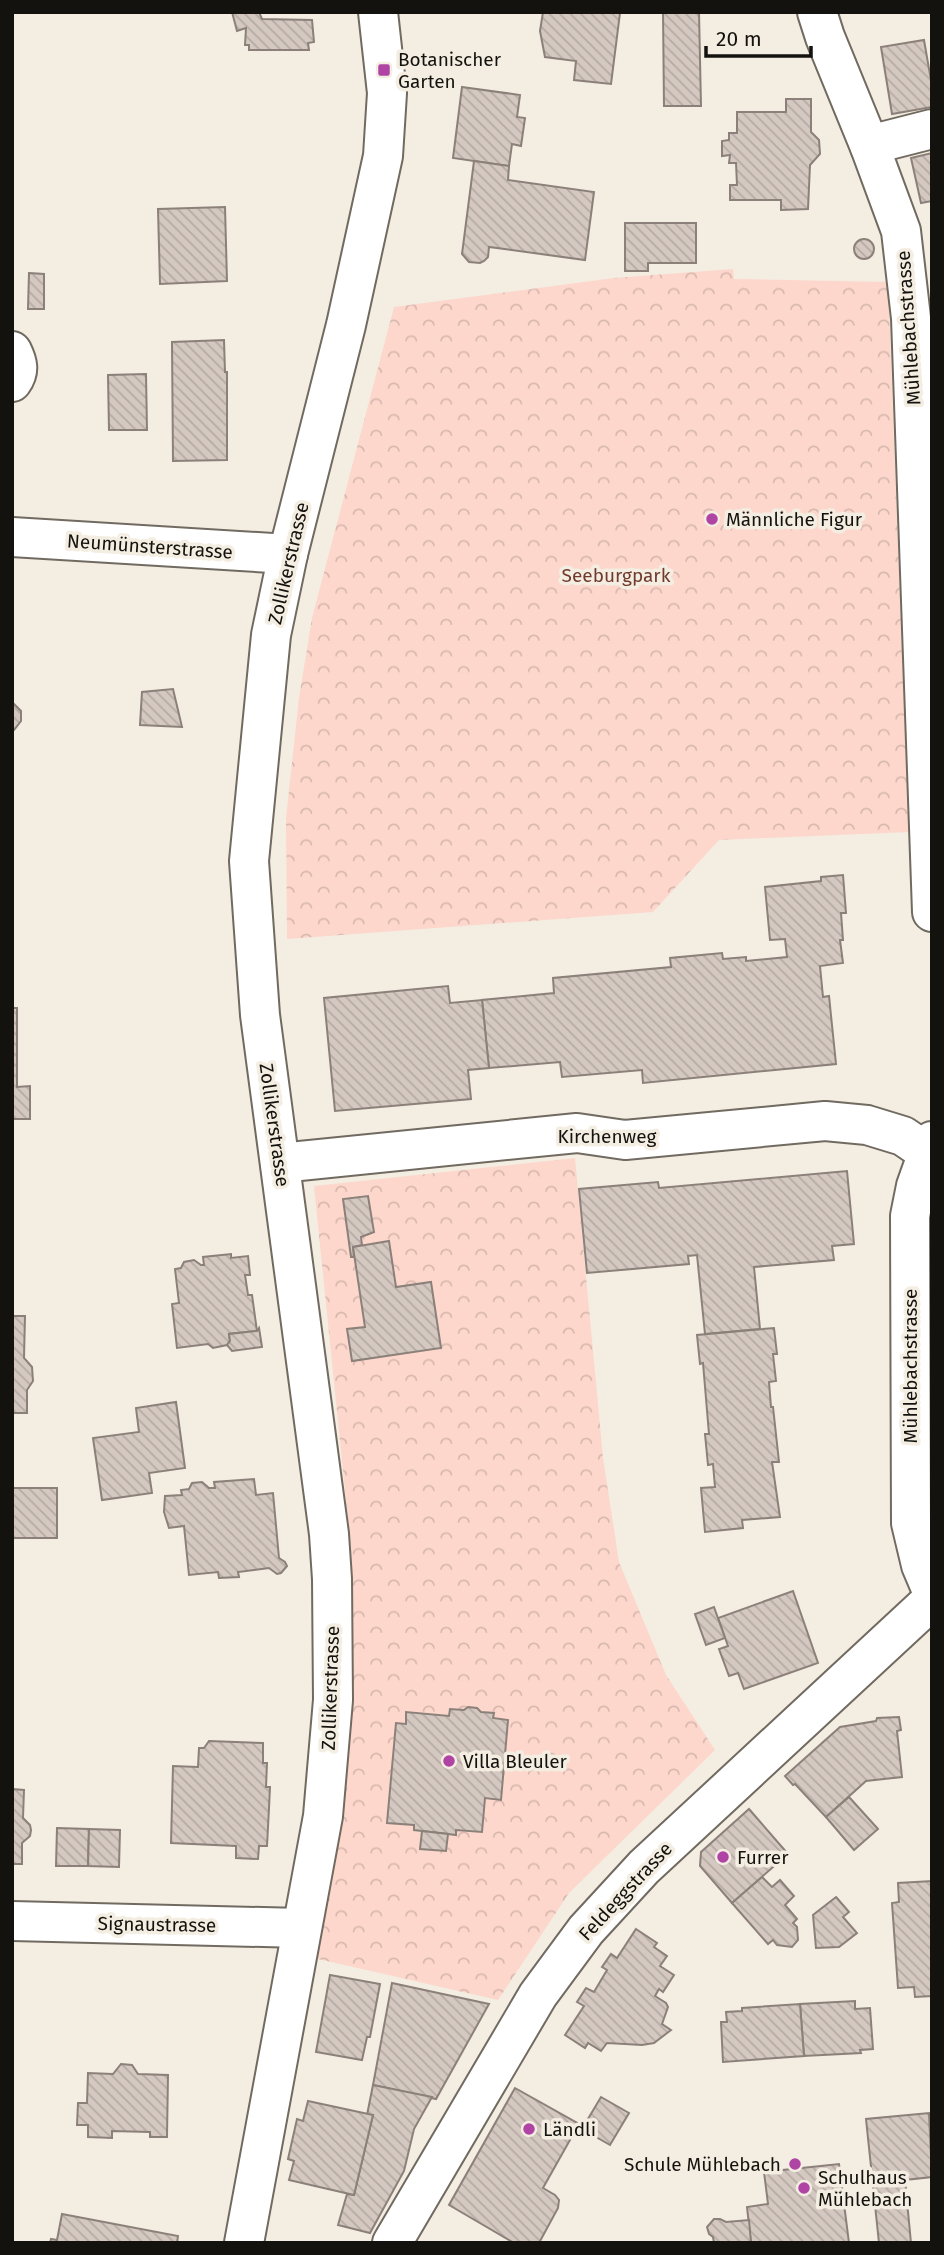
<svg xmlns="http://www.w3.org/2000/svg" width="944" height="2255" font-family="'Fira Sans',sans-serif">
<defs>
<pattern id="park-crowns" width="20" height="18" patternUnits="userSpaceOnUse" patternTransform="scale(1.75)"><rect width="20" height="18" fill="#fdd7cc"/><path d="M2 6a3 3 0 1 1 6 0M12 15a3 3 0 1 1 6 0" fill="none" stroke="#d8b8ae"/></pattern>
<pattern id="building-back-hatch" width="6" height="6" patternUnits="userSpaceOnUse" patternTransform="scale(1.75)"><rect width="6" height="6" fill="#d4c8c1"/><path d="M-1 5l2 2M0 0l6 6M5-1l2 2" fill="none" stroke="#b5aba5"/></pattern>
</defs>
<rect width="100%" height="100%" fill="#f4ede2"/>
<g fill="url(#park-crowns)">
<path d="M733,269L734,279L888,282L909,832L719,840L653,912L287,939L286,818L299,698L312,618L394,307L614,278Z"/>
<path d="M575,1158L603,1458L619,1562L666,1675L715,1750L569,1893L498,2000L318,1959L348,1751L353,1641L351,1549L314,1186Z"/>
</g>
<g fill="url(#building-back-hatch)" stroke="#8c817a" stroke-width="2">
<path d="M232,12H259L262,19L312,20L314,42L308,43L309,50H249V45H245L246,28L237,31Z"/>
<path d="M543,12L620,13L611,84L574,80L576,61L545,57L540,31Z"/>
<path d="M663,12H699L701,106H664Z"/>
<path d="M924,40L932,86V107L892,114L881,47Z"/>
<path d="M462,87L520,95L517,117L525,118L521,146L512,144L509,166L453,158Z"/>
<path d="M786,99H811V132L819,140L820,154L810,165L808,209L781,210V200H730V185H737L736,163H729L730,155L722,156V141L729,140V133H737V112H786Z"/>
<path d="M932,153V201L921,203L911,158Z"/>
<path d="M474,161L509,166L508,180L594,192L585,260L489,247L488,257L484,261L480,263L469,262L462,254Z"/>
<path d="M225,207L227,281L160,284L158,209Z"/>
<path d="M625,223H696V263H648V271H625Z"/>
<circle cx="864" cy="249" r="10"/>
<path d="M29,273L44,274V309H28Z"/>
<path d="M224,340L225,372H227V460L173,461L172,342Z"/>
<path d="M146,374L147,430H109L108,375Z"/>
<path d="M173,689L182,727L140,725L142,692Z"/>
<path d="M12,702L21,711V721L14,730H12Z"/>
<path d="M843,875L846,913H841L843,940H840L843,963L820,966L823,997L829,996L836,1064L643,1083L642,1070L562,1077L560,1062L489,1068L482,1000L554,993L553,978L671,967L670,958L722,953L723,959L746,957V961L787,957L785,939L770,940L765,887L821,881V877Z"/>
<path d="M448,986L450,1003L482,1000L489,1068L468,1070L471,1099L335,1111L324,998Z"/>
<path d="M12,1008H17V1087L30,1086V1119H12Z"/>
<path d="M847,1171L854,1244L832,1246L834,1260L754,1267L760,1329L705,1334L697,1255L688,1256L689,1264L587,1273L579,1189L658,1182L659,1188Z"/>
<path d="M368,1196L374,1232L361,1237L362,1245L353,1247L354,1257H351L343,1199Z"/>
<path d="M389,1241L396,1287L431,1282L441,1348L352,1361L347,1329L365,1327L353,1247Z"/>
<path d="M231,1254V1258L248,1256L250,1275H245L248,1295H252L257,1331L229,1334L230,1341L227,1345L213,1348L208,1344L177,1348L172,1304L179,1303L175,1269L181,1268L184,1262L194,1260L201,1265H204L203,1257Z"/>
<path d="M12,1316H25L24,1358L32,1367L33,1381L27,1390V1413H12Z"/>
<path d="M259,1328L262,1347L232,1351L227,1345L230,1341L229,1334L257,1331Z"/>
<path d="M774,1328L777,1354H773L776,1381L769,1382L771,1407H773L779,1462H772L780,1517L742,1520L743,1528L705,1532L701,1488L715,1487L713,1464L708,1465L705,1434H709L703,1363L700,1364L697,1335Z"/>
<path d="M176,1402L185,1468L149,1473L152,1493L102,1500L93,1438L139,1432L136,1408Z"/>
<path d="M254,1479L256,1495L273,1493L279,1558L285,1562L287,1566L281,1573L277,1574L269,1568L238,1572L239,1577L219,1578L218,1572L189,1575L184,1526L169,1528L164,1512L165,1496L182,1495L181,1490L189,1489L192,1483L202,1482L209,1488H215L214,1482Z"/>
<rect x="12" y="1488" width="45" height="50"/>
<path d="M793,1591L818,1663L744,1689L738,1673L729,1676L719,1649L728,1646L718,1618Z"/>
<path d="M714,1607L725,1638L706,1645L695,1614Z"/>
<path d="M468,1707L477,1708L481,1712L494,1713L493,1718L508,1720L501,1800L485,1798L482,1832L456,1830V1835L448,1834L414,1830V1825L387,1823L396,1723L406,1724V1712L449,1716L450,1709L464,1710Z"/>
<path d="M899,1717L901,1730L897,1731L902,1777L866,1781L826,1817L795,1784L793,1785L785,1776L840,1727L876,1721L877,1718Z"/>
<path d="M209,1741L263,1743V1763H267L266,1787H270L269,1808L267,1846H259L258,1859L236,1858V1846L171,1843L173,1766L198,1767L199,1748H204Z"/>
<path d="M12,1789L24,1790L23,1818L30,1825L31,1830L30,1836L22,1843V1864H12Z"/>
<path d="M849,1797L878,1829L854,1850L826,1817Z"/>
<path d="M749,1809L788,1854L732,1903L700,1866L701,1852Z"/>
<path d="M57,1828L89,1829L88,1866H56Z"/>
<path d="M89,1829L120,1830L119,1867L88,1866Z"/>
<path d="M422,1831L448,1834L446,1851L420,1849Z"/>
<path d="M762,1877L772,1887L780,1880L794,1896L785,1905L797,1919L793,1923L797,1927L798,1940L792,1947L777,1945L773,1940L768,1944L732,1903Z"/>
<path d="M932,1881V1996L915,1997L914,1987L898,1988L892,1903L899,1902L898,1883Z"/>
<path d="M836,1897L849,1912L843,1917L857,1933L839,1947L816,1948L813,1915Z"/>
<path d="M636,1929L657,1943L654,1947L667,1956L660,1966L674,1975L663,1992L659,1989L655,1996L666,2003L668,2007L662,2024L671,2030L654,2043L642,2045L607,2043L601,2051L588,2043L585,2048L565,2035L584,2006L577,2002L586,1988L594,1992L607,1970L602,1967L611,1954L617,1958Z"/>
<path d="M330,1975L380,1984L370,2037H367L362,2060L316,2052Z"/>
<path d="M392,1983L489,2004L436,2099L373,2085Z"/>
<path d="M855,2001V2009L870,2008L873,2049L860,2050L861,2053L804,2056L800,2004Z"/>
<path d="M800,2004L804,2056L723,2062L721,2022H727L726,2012L742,2011V2008Z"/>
<path d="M121,2064L132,2065L138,2074L168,2075L167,2137H150V2132L112,2131V2138L88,2137V2125H77L78,2103H87L88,2073L113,2074Z"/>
<path d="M373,2085L432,2097L414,2129L404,2171L370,2233L338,2225L347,2194L354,2195L373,2115H367Z"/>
<path d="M515,2088L579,2124L543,2188L555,2195L559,2200L558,2208L539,2243H514L449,2205Z"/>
<path d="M601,2097L629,2113L610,2145L582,2129Z"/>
<path d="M308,2101L373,2115L354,2195L289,2180L294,2161L288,2159L297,2119L303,2121Z"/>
<path d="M929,2113L932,2177L905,2180L911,2243H879L866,2119Z"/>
<path d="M839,2164L849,2243H751L747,2207L768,2204L764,2172Z"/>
<path d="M62,2214L178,2236L177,2243H50L51,2239L57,2240Z"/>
<path d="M714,2219H720L726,2222L749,2220L751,2243H714L713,2237L709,2234L707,2227Z"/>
</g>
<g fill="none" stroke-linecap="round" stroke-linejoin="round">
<defs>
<g id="minor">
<path d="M817,12L825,37L870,147L901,231L911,318L932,912"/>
<path d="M870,147L885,141L932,129"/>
<path d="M12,351C18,363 20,371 12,382"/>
<path d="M932,1141L916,1186L910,1216L911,1523L921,1565L932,1591"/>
<path d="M280,1163L577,1133L625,1140L825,1121L867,1125L903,1136L928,1153"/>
<path d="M12,1921L301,1928"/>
<path d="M244,2243L323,1816L333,1700L332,1579L329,1534L260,1015L249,861L271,635L288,554"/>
<path d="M392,2243L538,1995L586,1930L644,1867L932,1600"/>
</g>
<path id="major" d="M12,537L288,554L346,325L383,156L387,93L378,12"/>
</defs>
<use href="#minor" stroke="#716a60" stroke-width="42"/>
<use href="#major" stroke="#716a60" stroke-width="42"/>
<use href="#minor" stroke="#fff" stroke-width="38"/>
<use href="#major" stroke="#fff" stroke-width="38"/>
</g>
<g fill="#af44a4" stroke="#f4ede2" stroke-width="2.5">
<rect x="377" y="63" width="14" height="14" rx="3.5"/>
<circle cx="712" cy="519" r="7"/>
<circle cx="449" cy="1761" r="7"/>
<circle cx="723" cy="1857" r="7"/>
<circle cx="529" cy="2129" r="7"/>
<circle cx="795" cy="2164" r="7"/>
<circle cx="804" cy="2188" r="7"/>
</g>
<g text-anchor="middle" stroke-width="7" stroke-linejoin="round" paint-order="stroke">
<g font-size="19" fill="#14120e" stroke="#f4ede2" text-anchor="start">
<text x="398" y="66">Botanischer<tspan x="398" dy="22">Garten</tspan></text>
<text x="726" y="526">Männliche Figur</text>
<text x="463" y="1768">Villa Bleuler</text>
<text x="737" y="1864">Furrer</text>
<text x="543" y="2136">Ländli</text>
<text x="781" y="2171" text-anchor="end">Schule Mühlebach</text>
<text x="818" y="2184">Schulhaus<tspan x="818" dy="22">Mühlebach</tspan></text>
</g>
<g font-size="19" fill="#14120e" stroke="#f4ede2">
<text transform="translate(908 328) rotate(-94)" y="7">Mühlebachstrasse</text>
<text transform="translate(150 546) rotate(4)" y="7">Neumünsterstrasse</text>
<text transform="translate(288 563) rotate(-77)" y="7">Zollikerstrasse</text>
<text transform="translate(275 1125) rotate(82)" y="7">Zollikerstrasse</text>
<text x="607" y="1143">Kirchenweg</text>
<text transform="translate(910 1366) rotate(-90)" y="7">Mühlebachstrasse</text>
<text transform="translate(330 1688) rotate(-88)" y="7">Zollikerstrasse</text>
<text transform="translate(625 1891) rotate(-47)" y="7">Feldeggstrasse</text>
<text transform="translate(157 1924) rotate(1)" y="7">Signaustrasse</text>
</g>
<g font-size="19" fill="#713a2c" stroke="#f4ede2">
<text x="616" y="582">Seeburgpark</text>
</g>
</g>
<rect width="944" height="2255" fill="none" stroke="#14120e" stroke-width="28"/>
<path d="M706 46v10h105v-10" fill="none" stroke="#14120e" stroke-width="3.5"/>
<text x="716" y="46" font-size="21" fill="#14120e" stroke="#f4ede2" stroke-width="5" paint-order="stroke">20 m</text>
</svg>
